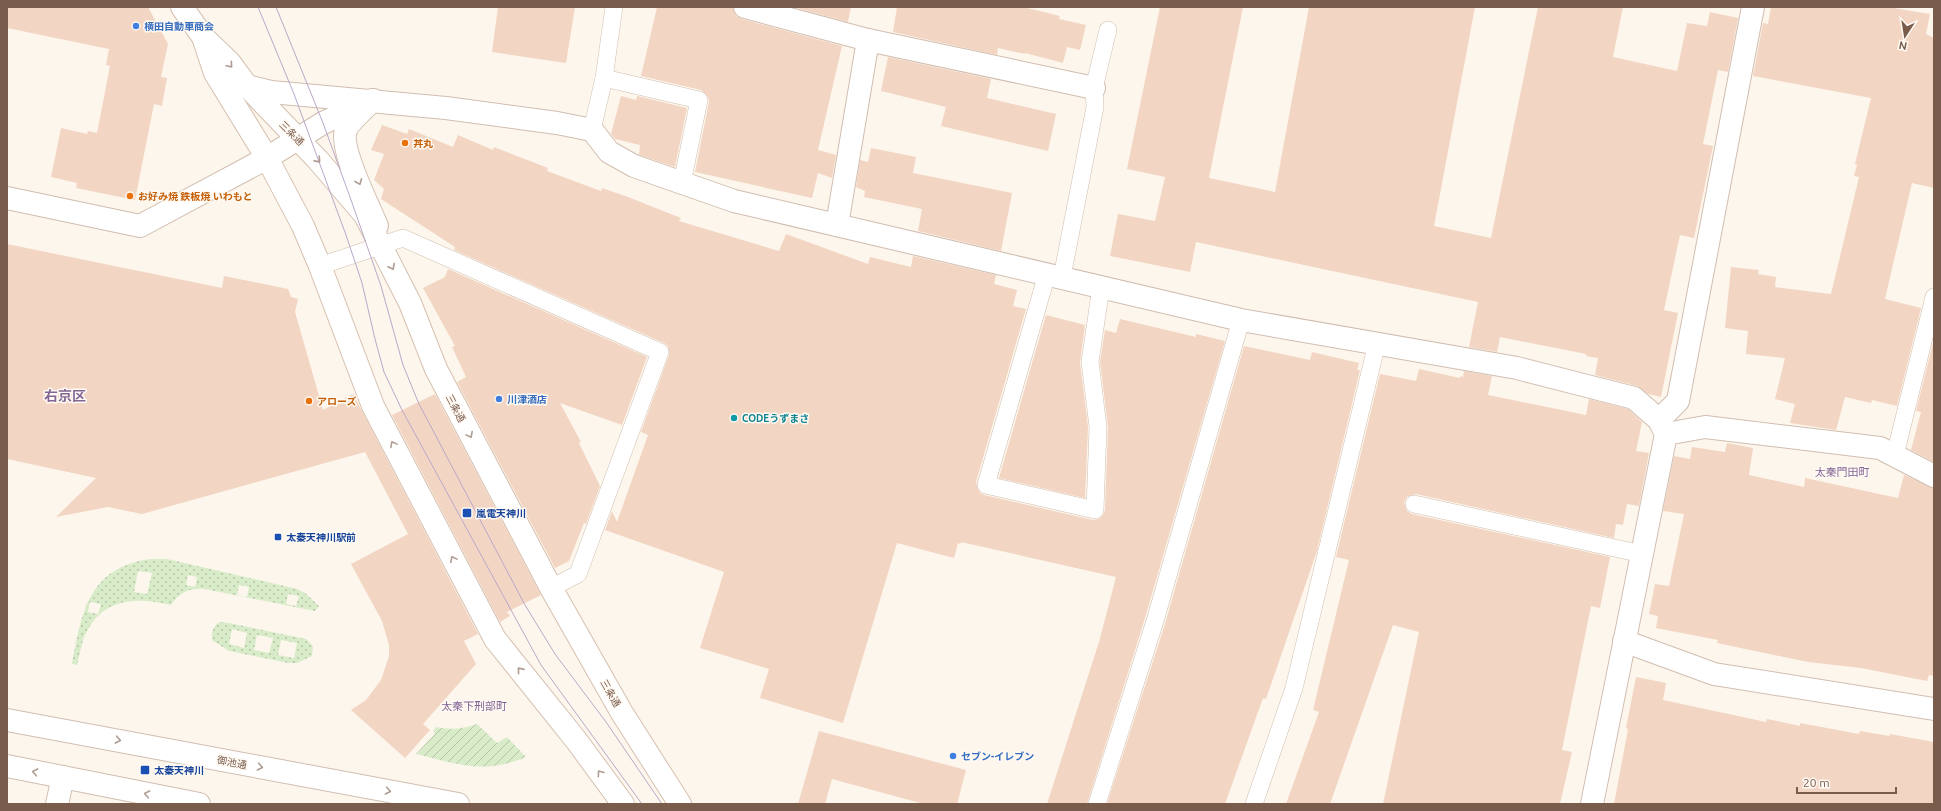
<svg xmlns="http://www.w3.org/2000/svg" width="1941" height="811" font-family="Ubuntu,'Noto Sans JP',sans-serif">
<defs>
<pattern id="grass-dots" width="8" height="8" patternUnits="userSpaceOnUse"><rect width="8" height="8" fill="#d8ecc9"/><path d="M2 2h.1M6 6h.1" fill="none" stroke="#b4c2a5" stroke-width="1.8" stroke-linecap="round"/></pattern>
<pattern id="garden-furrows" width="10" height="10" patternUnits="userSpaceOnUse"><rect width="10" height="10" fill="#d8ecc9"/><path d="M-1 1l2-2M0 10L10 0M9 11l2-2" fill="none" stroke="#b4c2a5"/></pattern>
</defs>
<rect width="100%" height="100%" fill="#fdf6ec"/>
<g fill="url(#grass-dots)" fill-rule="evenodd">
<path d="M150,559H167L297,589L305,593L319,606L315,611L205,589C189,588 180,592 171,605C134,596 99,598 83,640C81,648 79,657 77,665L72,664C82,612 88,568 150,559ZM138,571L152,573L147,594L134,592ZM188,575L197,577L195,587L186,585ZM239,585L249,587L247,597L237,595ZM288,594L299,596L296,606L286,604ZM90,602L101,604L98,614L88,612Z"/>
<path d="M220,622L229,623L306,639L313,646L312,656L297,663H288L229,651L212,640C212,631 212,627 220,622ZM232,629L247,633L244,648L229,644ZM257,635L273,638L269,653L254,650ZM281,640L297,643L294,658L278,655Z"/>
</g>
<path fill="url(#garden-furrows)" d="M477,724L497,743L507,737L526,757C484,775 457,764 416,754L435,734L433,731L436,727C451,730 463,729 477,724Z"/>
<g fill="#f3d5c3">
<path d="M7,7H148L168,44L161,77L167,78L162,106L154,104L135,200L76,188L77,183L51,177L61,128L87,134L88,131L97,133L110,66L106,65L109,49L7,28Z"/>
<path d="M498,7H575L566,63L492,52Z"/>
<path d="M657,7H733L736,16L742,19L842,46L818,150L836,155L832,178L818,173L812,198L695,172L709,102L708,97L701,90L641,76Z"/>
<path d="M793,7H851L848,22Z"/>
<path d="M897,7H1023L1060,16L1059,19L1086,25L1080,50L1067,47L1063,63L1025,53V54L998,48L997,55L893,32Z"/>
<path d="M1160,7H1243L1209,178L1275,192L1309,7H1475L1434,226L1491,238L1538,7H1623L1613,57L1677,71L1687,23L1707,26L1710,12L1738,18L1728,72L1718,70L1703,144L1713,146L1694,238L1680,235L1664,310L1678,313L1661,397L1648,394L1637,386L1595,375L1598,358L1586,356V354L1500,337L1497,352L1469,347L1478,302L1196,242L1190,272L1110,256L1118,214L1155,221L1165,177L1127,169Z"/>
<path d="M1771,7H1888L1930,14L1926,34L1934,38V188L1912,183L1885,299L1921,308L1897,406L1872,400L1871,403L1845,397L1836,430L1790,423L1795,404L1775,399L1785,358L1746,354L1748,331L1725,328L1731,267L1759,270L1758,274L1776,277L1775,287L1831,294L1859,177L1854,176L1857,165L1855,164L1871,98L1753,76L1763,23L1768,24Z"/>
<path d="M888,57L991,79L987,98L1056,114L1048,151L941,126L946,107L881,91Z"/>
<path d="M621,96L636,100L637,96L687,108L675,167L639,155L640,145L615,139L611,134Z"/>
<path d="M382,125L407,134L409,129L453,147L458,135L493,150L494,147L548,168L547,171L601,191L602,188L628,197L681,218L679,221L779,251L786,234L868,264L870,257L911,267L913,256L996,275L994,284L1017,290L1013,306L1026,309L976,482L979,492L984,495L1093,520L1099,519L1103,515L1105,510L1108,427L1100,362L1105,330L1116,333L1120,319L1196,337V334L1225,341L1145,618L1087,804H1047L1099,642L1116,577L961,542L960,544L958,543L954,558L897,543L843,723L760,698L769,669L700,648L724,572L605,530L612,511L617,522L648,435L641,432L669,355L668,346L664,343L454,250L455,247L381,199L384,189L374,180L384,154L371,150Z"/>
<path d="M871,148L916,157L913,173L1012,193L1001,251L918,231L922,209L864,197L865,191L856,187L860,160L868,162Z"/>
<path d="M7,244L222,288L224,276L288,289L291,297L298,299L295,312L323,410L353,394L478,634L464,641L476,664L423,724L430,730L405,758L351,710L366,700L381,680L389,656V645L382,621L351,564L408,534L365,452L142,514L108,507L56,517L96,478L7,459Z"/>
<path d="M448,269L647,357L622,425L560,403L581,442L579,443L600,486L586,524L584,523L569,561L555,568L457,382L466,377L452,347L455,346L423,288L445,277Z"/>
<path d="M1046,315L1085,325L1080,363L1088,427L1085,498L999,478Z"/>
<path d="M1934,339V462L1911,450L1921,412L1916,411Z"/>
<path d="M1244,346L1310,360L1312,352L1359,363L1357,370H1360L1317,551L1266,699L1263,698L1225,804H1107L1165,624Z"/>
<path d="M1419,369L1460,378V376L1463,377L1464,371L1492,376L1488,395L1586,415L1589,399L1628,409L1642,422L1636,451L1649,453L1639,506L1627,504L1623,525L1616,524L1614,538L1416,494L1407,497L1404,502L1407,511L1412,514L1610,557L1600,608L1591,606L1562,750L1572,752L1560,804H1383L1419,632L1393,625L1330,804H1286L1319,712L1313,710L1349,560L1336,557L1380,374L1416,381Z"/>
<path d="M435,394L541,595L507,612L510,616L500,622L392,415Z"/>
<path d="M1727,443L1753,448L1749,475L1804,487L1805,478L1898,498L1904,475L1934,488V676L1929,675L1927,681L1861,668L1808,662L1717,643L1718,640L1656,628L1658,616L1649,614L1655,584L1669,586L1684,514L1663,511L1674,456L1690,459L1692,447L1725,452Z"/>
<path d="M1636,677L1666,683L1663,700L1766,722L1767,719L1800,726V723L1859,734L1860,731L1889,736L1890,734L1934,742V804H1614L1628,729L1626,728Z"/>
<path d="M819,731L966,770L957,804H924L832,779L825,804H798Z"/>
</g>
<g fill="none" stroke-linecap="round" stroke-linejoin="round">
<defs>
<g id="service">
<path d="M604,78L699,100L682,183"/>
<path d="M592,130L604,78L614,7"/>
<path d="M320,266L403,238L660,352L578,574L551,588"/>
<path d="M1047,274L986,485L1095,510L1098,427L1090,362L1101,287"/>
<path d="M1062,277L1095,107L1094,88L1108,30"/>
<path d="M1895,455L1934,297"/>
<path d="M1414,504L1642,554"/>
<path d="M1097,804L1155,621L1241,320"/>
<path d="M1254,804L1294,688L1377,343"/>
</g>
<g id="minor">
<path d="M745,7L868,40L1094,88"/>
<path d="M247,86L271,92L446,108L557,123L592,130L609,152L634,166L734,201L1241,320L1517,368L1634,398L1659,420L1666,434L1592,804"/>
<path d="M373,100C366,107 349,122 346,130C339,149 369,206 377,226"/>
<path d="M837,225L868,40"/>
<path d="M1659,420L1678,401L1753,7"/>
<path d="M1666,434L1705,427L1880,448L1934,476"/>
<path d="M1624,641L1714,674L1934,709"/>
<path d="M57,804L63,777"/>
</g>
<g id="tertiary">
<path d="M7,198L140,226L267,158L323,123L373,100"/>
<path d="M7,720L458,804"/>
<path d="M7,766L199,804"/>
</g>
<g id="secondary">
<path d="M182,7L203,37L230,63L247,86L318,160L365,215L410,303L436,369L551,588L622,713L680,804"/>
<path d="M204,40L215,73L267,158L303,226L320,266L373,406L495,639L576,740L623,804"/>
</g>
</defs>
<use href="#service" stroke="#d1beb0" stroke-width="18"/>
<use href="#minor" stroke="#d1beb0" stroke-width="24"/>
<use href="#tertiary" stroke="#d1beb0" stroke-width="24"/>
<use href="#secondary" stroke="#d6c0b0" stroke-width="24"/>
<use href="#service" stroke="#fff" stroke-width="17"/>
<use href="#minor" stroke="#fff" stroke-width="22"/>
<use href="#tertiary" stroke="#fff" stroke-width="22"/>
<use href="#secondary" stroke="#fff" stroke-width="22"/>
<g stroke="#b9a8c9" stroke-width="1">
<path d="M258,7L294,94L346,235L362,283L375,339L384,372L402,410L541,665L642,804"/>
<path d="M276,7L323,123L350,197L381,286L403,365L419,404L525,605L555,654L606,722L662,804"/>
</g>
</g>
<defs><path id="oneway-chevron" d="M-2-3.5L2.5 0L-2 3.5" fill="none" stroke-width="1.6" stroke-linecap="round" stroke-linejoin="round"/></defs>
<g stroke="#af9d94">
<use href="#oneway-chevron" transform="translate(230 65) rotate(49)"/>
<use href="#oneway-chevron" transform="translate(318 160) rotate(48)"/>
<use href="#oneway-chevron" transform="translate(359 182) rotate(68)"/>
<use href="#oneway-chevron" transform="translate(392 267) rotate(63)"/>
<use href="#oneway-chevron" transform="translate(470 435) rotate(62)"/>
<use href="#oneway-chevron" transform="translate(393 444) rotate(-118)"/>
<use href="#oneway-chevron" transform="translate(453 559) rotate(-118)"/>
<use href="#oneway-chevron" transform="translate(520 670) rotate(-129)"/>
<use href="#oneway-chevron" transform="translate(118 740) rotate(11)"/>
<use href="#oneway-chevron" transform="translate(260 767) rotate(11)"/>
<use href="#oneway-chevron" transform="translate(35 772) rotate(-169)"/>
<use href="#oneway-chevron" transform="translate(600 773) rotate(-126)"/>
<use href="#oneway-chevron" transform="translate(388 791) rotate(11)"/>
<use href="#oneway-chevron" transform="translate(147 794) rotate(-169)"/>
</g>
<g fill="#3f7fe0" stroke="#fffaf3" stroke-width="1.5">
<circle cx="136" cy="26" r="4"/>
<circle cx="499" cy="399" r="4"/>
<circle cx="953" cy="756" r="4"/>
</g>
<g fill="#e8710a" stroke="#fffaf3" stroke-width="1.5">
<circle cx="405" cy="143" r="4"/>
<circle cx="130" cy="196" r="4"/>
<circle cx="309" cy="401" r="4"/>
</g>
<circle fill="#0f9aa8" stroke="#fffaf3" stroke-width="1.5" cx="734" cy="418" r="4"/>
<g fill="#1a4fb4" stroke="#fffaf3" stroke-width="1.5">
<rect x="462" y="508" width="10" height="10" rx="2"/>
<rect x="274" y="533" width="8" height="8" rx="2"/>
<rect x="140" y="765" width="10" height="10" rx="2"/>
</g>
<g text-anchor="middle" stroke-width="3" stroke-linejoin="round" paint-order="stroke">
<g font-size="10" font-weight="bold" fill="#366cbe" stroke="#fffaf3" text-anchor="start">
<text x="144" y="30">横田自動車商会</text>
<text x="507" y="403">川津酒店</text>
<text x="961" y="760">セブン-イレブン</text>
</g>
<g font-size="10" fill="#7a5c4d" stroke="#fffaf3">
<text transform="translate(292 133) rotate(45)" y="4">三条通</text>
<text transform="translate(456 408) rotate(62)" y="4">三条通</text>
<text transform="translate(611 693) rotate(60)" y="4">三条通</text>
<text transform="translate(232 762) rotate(11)" y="4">御池通</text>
</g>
<g font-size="10" font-weight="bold" fill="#c56008" stroke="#fffaf3" text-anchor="start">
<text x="413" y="147">丼丸</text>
<text x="138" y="200">お好み焼 鉄板焼 いわもと</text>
<text x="317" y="405">アローズ</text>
</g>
<g font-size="10" font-weight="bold" fill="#0d838f" stroke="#fffaf3" text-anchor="start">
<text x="742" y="422">CODEうずまさ</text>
</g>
<g font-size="10" font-weight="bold" fill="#164399" stroke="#fffaf3" text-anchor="start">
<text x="476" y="517">嵐電天神川</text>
<text x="286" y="541">太秦天神川駅前</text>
<text x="154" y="774">太秦天神川</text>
</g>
<g font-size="11" fill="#846695" stroke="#fffaf3">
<text x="1842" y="476">太秦門田町</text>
<text x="474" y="710">太秦下刑部町</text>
</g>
<g font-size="14" font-weight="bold" fill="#846695" stroke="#fffaf3">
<text x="65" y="401">右京区</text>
</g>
</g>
<rect width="1941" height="811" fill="none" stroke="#7a5c4d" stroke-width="16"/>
<g transform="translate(1905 36) rotate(192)" stroke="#fffaf3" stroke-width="3" paint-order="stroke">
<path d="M0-3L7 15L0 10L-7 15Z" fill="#7a5c4d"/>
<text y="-6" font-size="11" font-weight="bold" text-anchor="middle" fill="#7a5c4d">N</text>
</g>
<path d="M1797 787v6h99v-6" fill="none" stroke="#7a5c4d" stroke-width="2"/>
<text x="1803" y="787" font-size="12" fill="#7a5c4d" stroke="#fffaf3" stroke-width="3" paint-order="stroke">20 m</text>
</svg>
